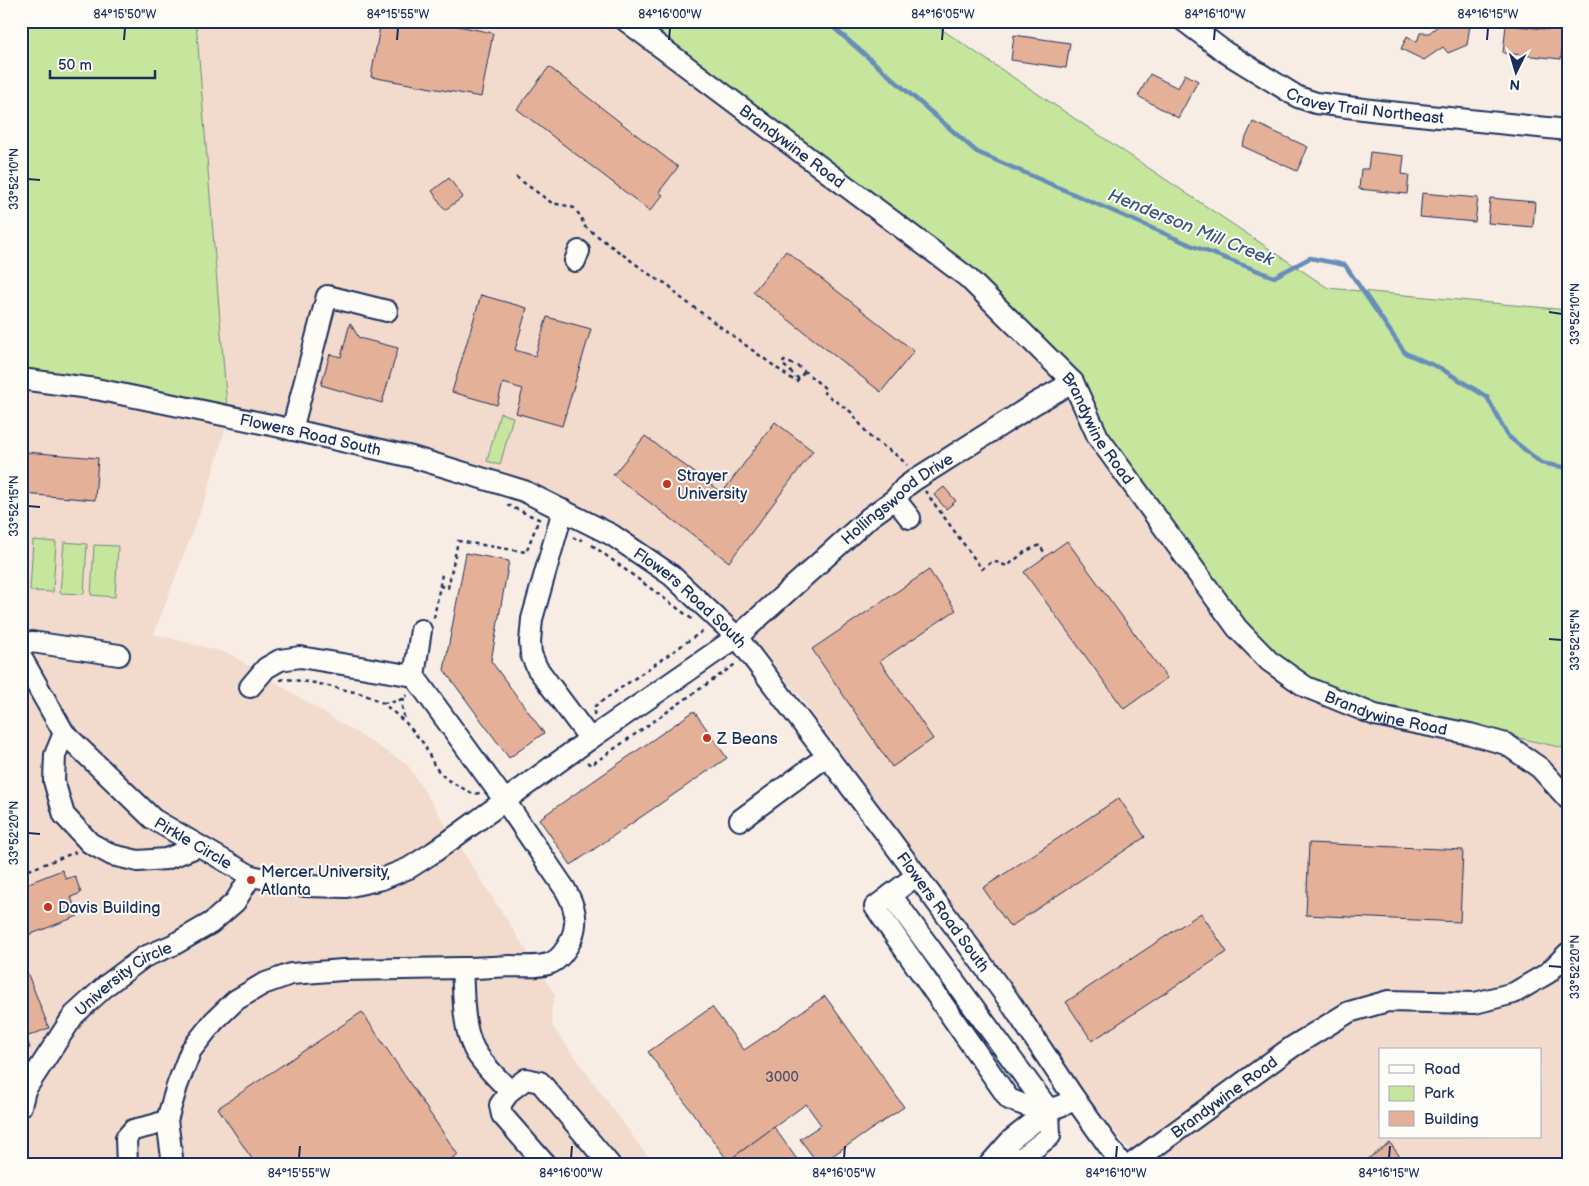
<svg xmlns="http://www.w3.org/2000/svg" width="1589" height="1186" font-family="'Balsamiq Sans',sans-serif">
<rect width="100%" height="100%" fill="#f8ede4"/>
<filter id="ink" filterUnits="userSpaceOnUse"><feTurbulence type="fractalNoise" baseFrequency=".02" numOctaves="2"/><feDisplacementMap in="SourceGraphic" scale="10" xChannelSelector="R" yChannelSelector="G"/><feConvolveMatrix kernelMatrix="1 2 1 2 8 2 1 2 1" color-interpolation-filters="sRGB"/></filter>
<g filter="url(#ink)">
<path fill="#f2dbcd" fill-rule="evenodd" d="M196,21H646L866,202L986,280L1058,359L1472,728L1568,749V1165H1142L1089,1101L940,889L798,694L703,599L553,498L228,420L207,494L154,634L230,654L407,764L555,995L551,1011L553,1027L654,1165H21V376L228,419ZM1380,1050H1540V1137H1380Z"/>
<g fill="#c6e59d" stroke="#708a7e">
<path d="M21,21H196L228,420L21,376Z"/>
<path d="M646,21H929L1328,288L1568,310V749L1362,703L1300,682L1250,629L1185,553L1058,359L986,280L866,202Z"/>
<path d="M500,413L513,417L500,465L487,461Z"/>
<path d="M33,540L56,542L53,592L30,591Z"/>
<path d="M64,542L87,544L84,594L60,593Z"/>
<path d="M94,545L118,546L115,597L91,595Z"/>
</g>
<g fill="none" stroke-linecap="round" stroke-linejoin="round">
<path stroke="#678dba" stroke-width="4.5" d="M826,21L977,152L1193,246L1274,277L1310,258L1345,265L1405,353L1440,368L1487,397L1508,436L1541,463L1568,468"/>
</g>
<g fill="#e4b098" stroke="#1b2f5e">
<path d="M381,21H433L493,33L481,97L371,77Z"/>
<path d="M1443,22L1470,25L1467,45L1448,53L1443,47L1424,60L1401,49L1407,36L1417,42L1420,33H1429Z"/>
<path d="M1506,25L1564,31L1561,59L1503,53Z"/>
<path d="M1014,35L1070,43L1066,68L1011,60Z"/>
<path d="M549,67L678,167L659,192L663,195L650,211L517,109Z"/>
<path d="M1150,74L1178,88L1185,74L1198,81L1178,118L1138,96Z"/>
<path d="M1253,122L1308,147L1297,171L1242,146Z"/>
<path d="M1370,152L1404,156L1402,174L1409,175L1407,194L1359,189L1361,169H1368Z"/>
<path d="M449,178L463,197L445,210L432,191Z"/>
<path d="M1422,193L1478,198L1475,222L1420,217Z"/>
<path d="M1565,194L1568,195V217L1563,216Z"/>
<path d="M1490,198L1535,202L1533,227L1488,223Z"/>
<path d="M786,251L914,351L881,392L753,292Z"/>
<path d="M481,295L527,308L515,350L535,356L547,317L591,329L562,426L516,413L523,389L503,383L497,405L452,392Z"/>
<path d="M350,323L359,338L398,348L382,403L321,385L330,354L341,357Z"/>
<path d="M775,422L813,451L729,562L613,475L645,436L722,493Z"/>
<path d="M26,452L98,458L95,500L23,494Z"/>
<path d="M944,487L956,501L946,509L934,495Z"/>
<path d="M1067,541L1167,678L1124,709L1024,572Z"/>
<path d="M466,553L509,561L491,661L544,733L509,758L444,670Z"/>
<path d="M929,570L956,610L880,661L933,739L892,767L812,649Z"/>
<path d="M694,711L727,758L571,865L539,819Z"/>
<path d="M1119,798L1145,837L1010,927L983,888Z"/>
<path d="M1309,843L1463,850L1460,922L1306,915Z"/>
<path d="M62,870L66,879L75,876L81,893L71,897L78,916L21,938V886Z"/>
<path d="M1201,913L1227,952L1092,1041L1066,1002Z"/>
<path d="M27,972L49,1028L26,1037L30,1048L21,1052V974Z"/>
<path d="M825,996L904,1107L819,1165L800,1139L821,1125L806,1104L728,1161L648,1052L712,1007L744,1050Z"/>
<path d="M362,1012L458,1155L452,1158L457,1165H256L218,1108Z"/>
<path d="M774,1127L801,1165H723L728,1161Z"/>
<path d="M1390,1143L1406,1165H1359Z"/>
</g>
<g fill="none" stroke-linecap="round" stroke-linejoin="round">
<defs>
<g id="minor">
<path id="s1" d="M626,21L967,277L1073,382L1098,437L1237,628L1269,661L1306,687L1375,715L1470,734L1506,744L1540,768L1568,799"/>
<path id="s2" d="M1184,21L1225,52L1298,97L1316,103L1379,111L1568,130"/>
<path d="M575,261L579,251"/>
<path id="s3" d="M21,379L96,389L276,426L412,457L524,491L612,535L671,575L737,637L887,835L1008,999L1075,1099L1122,1165"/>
<path d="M292,430L327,296L387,311"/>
<path d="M895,499L910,518"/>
<path d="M21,645L32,642L119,655"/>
<path id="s4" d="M21,657L64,733L153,819L251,876L305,886L346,887L382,879L409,868L434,852L590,739L537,668L531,654L530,642L532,619L563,510"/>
<path d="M414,676L421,630"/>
<path d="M250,687L266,668L280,660L300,657L414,676L505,801L565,889C575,906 579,921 571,940C567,948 560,959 551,963C538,968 522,966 509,966C493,967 478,968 462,968C464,995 462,1025 474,1049C482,1064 499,1080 510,1091"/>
<path d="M64,733L55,755L54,781L64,815L90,843L112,855L138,861L166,859L199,846"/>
<path id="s5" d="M590,739L737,637L870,517L895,499L905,487L916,479L1034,404L1073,382"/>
<path d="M740,820L827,756"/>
<path d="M917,875L875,907L1009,1099C1036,1111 1049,1114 1075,1099"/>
<path d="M891,895L1049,1110L1050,1136L1023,1157L993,1165"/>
<path id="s6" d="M21,1106L25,1090L74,1015L108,984L144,957L173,945L211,923L235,902L251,876"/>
<path d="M127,1165L126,1138L133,1130L154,1125L167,1120"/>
<path d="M173,1165L167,1120L177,1086L191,1050L214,1021L236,1000L263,984L291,974L343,970L462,968"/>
<path d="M546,1165L502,1115L500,1105L510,1091L526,1079L540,1082L610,1165"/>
<path d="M989,1165L1011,1140L1049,1110"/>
<path id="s7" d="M1130,1165L1292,1047L1349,1012L1388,1001L1475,1003L1514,993L1548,973L1568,953"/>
</g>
</defs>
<use href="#minor" stroke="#1b2f5e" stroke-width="24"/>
<g stroke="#1b2f5e" stroke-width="2.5" stroke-dasharray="4 4" stroke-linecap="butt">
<path d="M516,177L552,203L568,206L574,208L581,217L584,226L656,279C665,282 672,287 677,295L796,382L805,371"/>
<path d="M799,379L782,364L784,361L798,366L826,389L824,393L851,412L870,437L899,457L907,465"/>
<path d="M925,491L982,569L993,561L1007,566L1026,551L1040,545L1045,554"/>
<path d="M507,505L543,521"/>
<path d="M573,537L578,541L582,539"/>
<path d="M592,545L692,619"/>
<path d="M440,586L448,588L458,541L526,552L539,519"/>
<path d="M434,618L442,574"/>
<path d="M280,680L286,679L315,683L363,694L383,703L406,723L424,744L435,767L446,779L473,794L480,793"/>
<path d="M404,698L402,707L405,721"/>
<path d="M383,703C392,702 400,702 407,695"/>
<path d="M594,715L595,706L704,630"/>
<path d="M587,762L591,765L737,663"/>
<path d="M21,873L76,852"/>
</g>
<use href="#minor" stroke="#fdfcf7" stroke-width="20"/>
</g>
</g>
<path fill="none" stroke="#1b2f5e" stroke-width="2" d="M124,40L125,28M397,40L398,28M669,40L670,28M942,40L943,28M1214,40L1215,28M1487,40L1488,28M28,179L40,180M1549,312L1562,314M28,506L40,507M1549,639L1562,640M28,833L40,834M1549,966L1562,967M299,1158L300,1146M571,1158L572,1146M844,1158L845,1146M1116,1158L1117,1146M1389,1158L1390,1146"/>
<g fill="#c8321e" stroke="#fdfcf7" stroke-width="2">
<circle cx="667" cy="484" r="5"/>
<circle cx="707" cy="738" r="5"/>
<circle cx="251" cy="880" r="5"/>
<circle cx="48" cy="907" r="5"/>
</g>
<g text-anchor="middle" stroke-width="4" stroke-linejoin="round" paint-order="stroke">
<g font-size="14" fill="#4d4f6c">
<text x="782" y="1082">3000</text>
</g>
<g font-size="16" fill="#1b2f5e" stroke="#fdfcf7">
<text dy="6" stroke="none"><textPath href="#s2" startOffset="205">Cravey Trail Northeast</textPath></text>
<text dy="6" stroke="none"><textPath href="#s1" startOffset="208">Brandywine Road</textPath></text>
<text dy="6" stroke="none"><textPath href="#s1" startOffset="628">Brandywine Road</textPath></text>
<text dy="6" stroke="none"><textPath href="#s3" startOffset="295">Flowers Road South</textPath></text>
<text dy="6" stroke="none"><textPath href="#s5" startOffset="391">Hollingswood Drive</textPath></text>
<text dy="6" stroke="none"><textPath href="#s3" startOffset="715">Flowers Road South</textPath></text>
<text dy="6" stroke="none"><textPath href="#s1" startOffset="1048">Brandywine Road</textPath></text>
<text dy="6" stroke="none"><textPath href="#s4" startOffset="258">Pirkle Circle</textPath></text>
<text dy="6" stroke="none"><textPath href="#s3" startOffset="1120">Flowers Road South</textPath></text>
<text dy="6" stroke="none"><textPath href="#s6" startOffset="168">University Circle</textPath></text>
<text dy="6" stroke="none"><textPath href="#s7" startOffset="116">Brandywine Road</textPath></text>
</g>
<g font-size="16" fill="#1b2f5e" stroke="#fdfcf7" text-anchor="start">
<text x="677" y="481">Strayer<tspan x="677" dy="18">University</tspan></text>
<text x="717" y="744">Z Beans</text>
<text x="261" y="877">Mercer University,<tspan x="261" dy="18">Atlanta</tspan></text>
<text x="58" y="913">Davis Building</text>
</g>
<g font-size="18" font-style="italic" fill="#3b5684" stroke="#fdfcf7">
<text transform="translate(1191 227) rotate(22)" y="6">Henderson Mill Creek</text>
</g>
</g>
<rect width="1589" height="1186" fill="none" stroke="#fdfcf7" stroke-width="55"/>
<rect x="1379" y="1048" width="162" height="90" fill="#fdfcf7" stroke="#a3aaba"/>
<rect x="1389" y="1065" width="25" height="8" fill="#fdfcf7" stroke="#a3aaba"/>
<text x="1424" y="1074" font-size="15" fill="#1b2f5e">Road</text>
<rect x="1389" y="1086" width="25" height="15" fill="#c6e59d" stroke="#a3aaba"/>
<text x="1424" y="1098" font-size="15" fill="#1b2f5e">Park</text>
<rect x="1389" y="1111" width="25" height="15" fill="#e4b098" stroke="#a3aaba"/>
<text x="1424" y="1124" font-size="15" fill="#1b2f5e">Building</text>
<g transform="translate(1516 72) rotate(185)" stroke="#fdfcf7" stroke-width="4" paint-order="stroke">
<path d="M0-4L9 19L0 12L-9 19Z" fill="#1b2f5e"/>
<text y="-8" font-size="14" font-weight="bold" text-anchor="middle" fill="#1b2f5e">N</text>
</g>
<path d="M50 70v8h105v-8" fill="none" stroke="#1b2f5e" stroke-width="2.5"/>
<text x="58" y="70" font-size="15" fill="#1b2f5e" stroke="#fdfcf7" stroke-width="4" paint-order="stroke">50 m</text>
<rect x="28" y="28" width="1534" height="1130" fill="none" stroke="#1b2f5e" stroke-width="2"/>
<g font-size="12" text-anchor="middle" fill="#1b2f5e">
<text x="125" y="18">84°15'50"W</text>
<text x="398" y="18">84°15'55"W</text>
<text x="670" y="18">84°16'00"W</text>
<text x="943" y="18">84°16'05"W</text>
<text x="1215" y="18">84°16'10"W</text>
<text x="1488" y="18">84°16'15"W</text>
<text transform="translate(14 179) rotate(-90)" y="4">33°52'10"N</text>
<text transform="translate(1575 314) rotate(-90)" y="4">33°52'10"N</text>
<text transform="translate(14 506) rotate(-90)" y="4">33°52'15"N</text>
<text transform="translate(1575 640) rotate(-90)" y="4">33°52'15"N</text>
<text transform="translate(14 833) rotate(-90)" y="4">33°52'20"N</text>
<text transform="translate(1575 967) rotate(-90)" y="4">33°52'20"N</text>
<text x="299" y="1177">84°15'55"W</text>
<text x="571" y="1177">84°16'00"W</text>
<text x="844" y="1177">84°16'05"W</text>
<text x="1116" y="1177">84°16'10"W</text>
<text x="1389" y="1177">84°16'15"W</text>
</g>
</svg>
